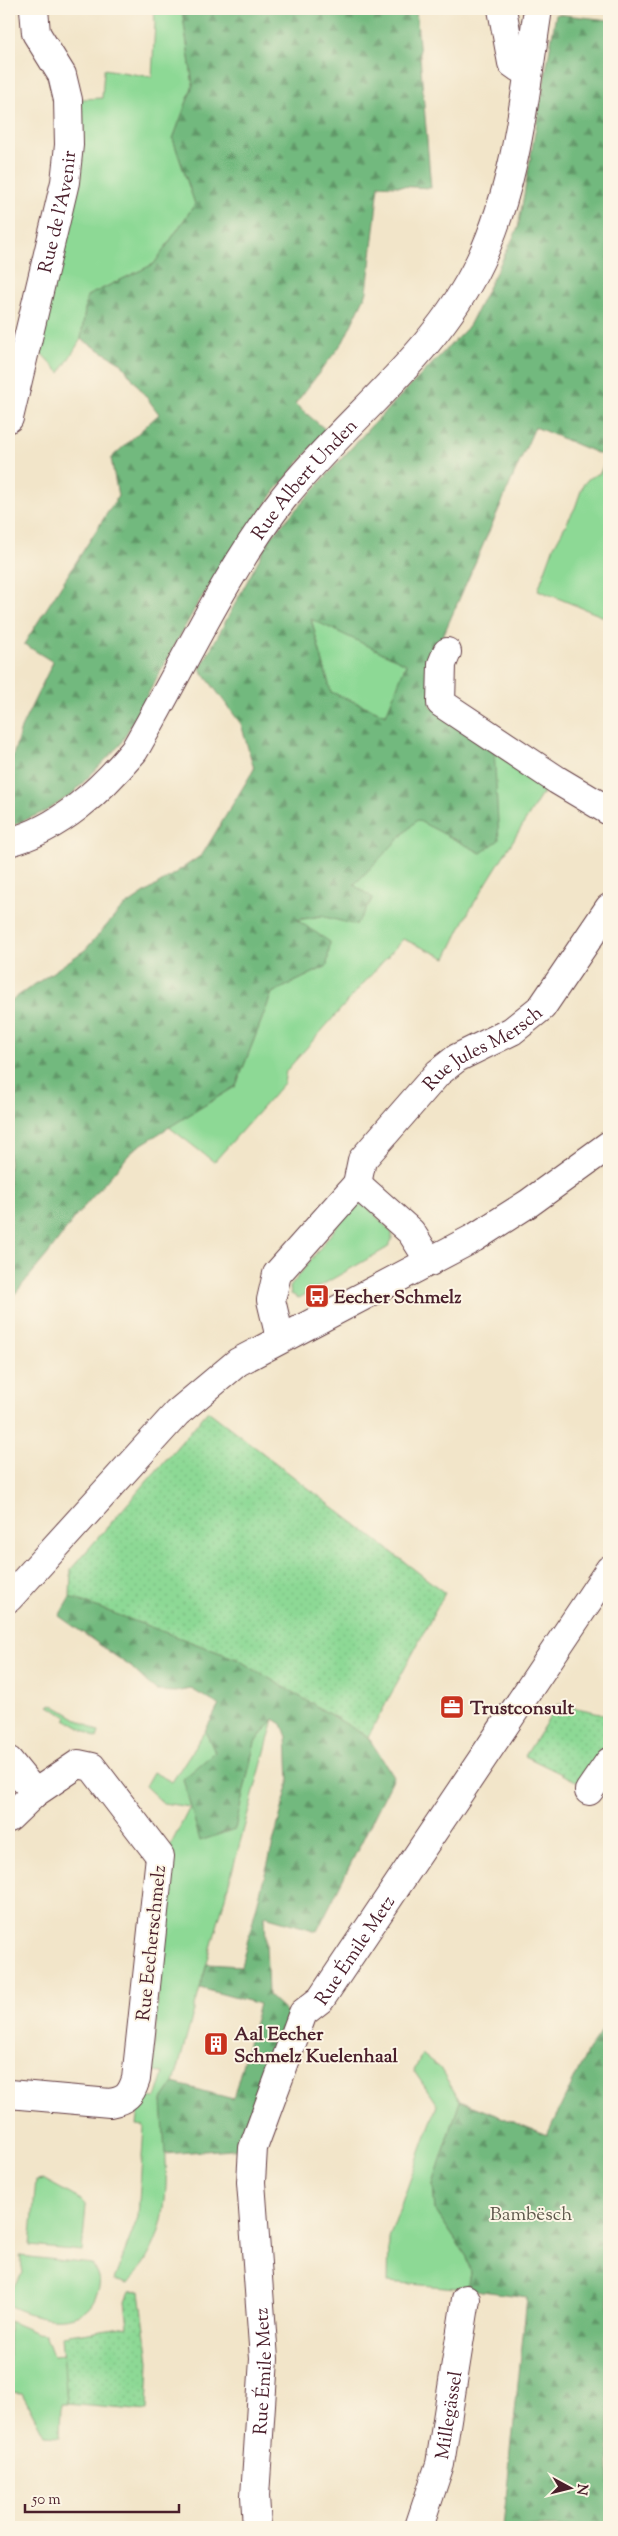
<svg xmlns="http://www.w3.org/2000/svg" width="618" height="2536" font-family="'Sorts Mill Goudy',serif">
<defs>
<pattern id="forest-firs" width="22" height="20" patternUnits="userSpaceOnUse" patternTransform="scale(1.25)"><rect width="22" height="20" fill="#72b97e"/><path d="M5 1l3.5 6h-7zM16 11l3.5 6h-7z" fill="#609667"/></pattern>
<pattern id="park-dots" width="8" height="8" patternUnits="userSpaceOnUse" patternTransform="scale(1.25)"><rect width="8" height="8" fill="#8dd995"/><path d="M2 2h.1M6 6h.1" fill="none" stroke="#7bba81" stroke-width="1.8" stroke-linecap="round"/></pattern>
</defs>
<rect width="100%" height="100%" fill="#fcf5e5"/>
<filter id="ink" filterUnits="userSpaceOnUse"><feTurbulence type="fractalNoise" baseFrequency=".02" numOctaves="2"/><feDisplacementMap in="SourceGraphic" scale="10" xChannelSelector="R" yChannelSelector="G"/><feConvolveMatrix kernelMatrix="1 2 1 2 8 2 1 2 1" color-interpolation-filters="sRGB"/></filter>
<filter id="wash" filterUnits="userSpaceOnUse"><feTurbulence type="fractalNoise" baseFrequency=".0096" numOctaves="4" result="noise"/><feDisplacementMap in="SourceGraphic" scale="20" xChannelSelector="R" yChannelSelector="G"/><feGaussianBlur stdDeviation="1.12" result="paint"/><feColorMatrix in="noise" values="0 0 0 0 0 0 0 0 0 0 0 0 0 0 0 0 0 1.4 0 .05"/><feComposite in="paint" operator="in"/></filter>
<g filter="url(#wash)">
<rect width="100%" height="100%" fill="#f2e5c9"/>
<g fill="#8dd995" stroke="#6c7c60">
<path d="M154,9H182L193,85L173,139L195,204L154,264L87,296L81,339L60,373L36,348L81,99L102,98L104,69L152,77L155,23Z"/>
<path d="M607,457L609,458V619L538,590L554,546L575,508L583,485L589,478L600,473Z"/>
<path d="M311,618L407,664L386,715L331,692Z"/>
<path d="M494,749L549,783L469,911L446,958L403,939L286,1071L284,1083L214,1162L169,1127L236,1086L272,993L327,966L296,920L321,916L417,819L481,853Z"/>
<path d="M357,1205H366L392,1233V1240L387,1248L299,1298L291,1294L290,1287L351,1208Z"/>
<path d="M52,1704L99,1732L97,1738L65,1719L67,1717L49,1706Z"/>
<path d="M274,1719L174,2083L162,2100C165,2150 175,2211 148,2256C143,2266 135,2275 128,2284L114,2280L138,2217L144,2126L137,2125L139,2109L147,2097L156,2098L164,2073L153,2072L167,1852L190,1807L163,1803L145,1786L153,1772L172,1782L205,1731L215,1752L235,1829L255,1742Z"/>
<path d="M422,2054L440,2068L460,2101L433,2184L435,2210L467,2257L470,2273L467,2289L388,2282L389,2238L437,2105L414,2071Z"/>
<path d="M43,2179L81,2200L86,2206L82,2251L30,2246L36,2180Z"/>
<path d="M20,2256L92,2264C99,2275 102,2281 97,2293C85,2329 38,2320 10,2306L9,2292L23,2273Z"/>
<path d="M9,2321L37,2333L45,2334L53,2356L64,2355L67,2404H61L60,2436L44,2435L22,2393L9,2392Z"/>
</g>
<g fill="url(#forest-firs)" stroke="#5e6c54" fill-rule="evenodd">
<path d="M182,9H416L431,188L379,185L367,292L343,342L295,404L326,430L275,491L198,603L120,745L71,795L46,811L9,827V770L21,728L53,662L24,644L118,496L111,458L159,414L120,362L81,339L87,296L154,264L195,204L173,139L193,85Z"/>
<path d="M556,14L609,20V458L535,427L431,663V706L494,749L499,840L481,853L417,820L354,885L373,898L356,925L321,916L297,920L330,942L327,966L272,993L236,1086L134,1149L76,1216L48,1254L9,1301V1002L85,950L121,909L202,855L254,769L241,724L200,669L271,537L372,425L469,326L518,228ZM311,619L406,664L386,715L331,692Z"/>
<path d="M70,1597L237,1659L368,1737L394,1777L317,1931L265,1916L268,1995L291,2017L244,2148L165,2154L162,2100L174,2083L233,2099L259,2004L200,1988L207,1964L241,1966L289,1782L287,1737L282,1724L274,1719L255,1742L235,1829L200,1841L183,1779L215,1752L205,1731L219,1705L191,1689L176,1692L156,1691L131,1667L59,1616Z"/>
<path d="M609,2021V2527H503L527,2297L467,2289L470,2273L467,2257L435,2210L433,2184L460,2101L547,2135L588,2050Z"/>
</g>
<g fill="url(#park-dots)" stroke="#6c7c60">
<path d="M208,1411L445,1593L368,1737L237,1659L70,1597L71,1569Z"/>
<path d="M558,1704L600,1713L609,1719V1754L586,1786L525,1756Z"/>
<path d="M140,2291L149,2361L147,2411L67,2404L62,2336L128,2326L125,2302L129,2292Z"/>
</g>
</g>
<g filter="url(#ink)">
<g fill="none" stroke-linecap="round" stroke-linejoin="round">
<defs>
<g id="minor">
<path d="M502,9L512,63L519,68L529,69"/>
<path id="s1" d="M9,418L65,182L69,145L68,100L62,75L36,33L34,9"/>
<path d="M447,652L442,664L441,703L557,780L609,811"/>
<path id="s2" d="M357,1184L362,1160L438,1073L457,1058L512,1031L542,1007L609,908"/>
<path d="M280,1338L271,1300L277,1274L357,1184L411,1232L430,1262"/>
<path d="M9,1761L35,1793"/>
<path d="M589,1791L609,1762"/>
<path d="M9,1818L35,1793L78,1764L92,1767L160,1856L136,2079C131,2095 126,2100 110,2103L9,2094"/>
<path id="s3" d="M257,2527L255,2496L264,2359L251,2182L253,2148L303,2013L321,1999L609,1570"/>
<path id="s4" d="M419,2527L440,2464L466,2299"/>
</g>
<g id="major">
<path id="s5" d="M9,842C60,829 101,790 134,751C182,668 225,573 284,497C347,418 436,355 480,261C517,183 525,94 538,9"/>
<path d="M9,1598L177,1413L238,1362L474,1238L529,1203L609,1145"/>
</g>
</defs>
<use href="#minor" stroke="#633d43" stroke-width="30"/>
<use href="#major" stroke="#633d43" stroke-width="30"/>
<use href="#minor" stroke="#fff" stroke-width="28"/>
<use href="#major" stroke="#fff" stroke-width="28"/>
</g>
</g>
<defs>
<symbol id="bus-square" viewBox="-11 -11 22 22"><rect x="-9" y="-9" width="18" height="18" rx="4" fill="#c8321e" stroke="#fcf5e5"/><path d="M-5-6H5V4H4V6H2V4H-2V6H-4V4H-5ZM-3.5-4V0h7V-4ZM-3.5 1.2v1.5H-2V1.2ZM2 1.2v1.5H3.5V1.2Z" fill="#fff"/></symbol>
<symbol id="office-square" viewBox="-11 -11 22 22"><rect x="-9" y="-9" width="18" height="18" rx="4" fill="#c8321e" stroke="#fcf5e5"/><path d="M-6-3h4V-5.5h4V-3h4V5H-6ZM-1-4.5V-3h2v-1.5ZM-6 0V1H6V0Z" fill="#fff"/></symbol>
<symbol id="building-square" viewBox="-11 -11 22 22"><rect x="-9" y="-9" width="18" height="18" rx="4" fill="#c8321e" stroke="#fcf5e5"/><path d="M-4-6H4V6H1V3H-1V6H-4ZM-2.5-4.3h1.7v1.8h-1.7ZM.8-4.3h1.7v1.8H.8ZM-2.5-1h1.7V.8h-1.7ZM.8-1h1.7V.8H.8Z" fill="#fff"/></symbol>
</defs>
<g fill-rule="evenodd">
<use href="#bus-square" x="303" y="1282" width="28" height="28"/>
<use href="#office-square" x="438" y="1693" width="28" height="28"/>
<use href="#building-square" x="202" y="2030" width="28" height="28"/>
</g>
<g text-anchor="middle" stroke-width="4" stroke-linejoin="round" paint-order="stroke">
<g font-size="19" fill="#4a1f2b" stroke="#fcf5e5">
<text dy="7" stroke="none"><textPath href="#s1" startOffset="212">Rue de l'Avenir</textPath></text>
<text dy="7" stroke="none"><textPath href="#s5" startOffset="479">Rue Albert Unden</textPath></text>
<text dy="7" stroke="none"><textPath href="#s2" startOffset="191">Rue Jules Mersch</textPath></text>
<text transform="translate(150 1943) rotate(-84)" y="7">Rue Eecherschmelz</text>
<text dy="7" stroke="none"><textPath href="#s3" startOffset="606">Rue Émile Metz</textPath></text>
<text dy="7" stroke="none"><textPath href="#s3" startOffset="156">Rue Émile Metz</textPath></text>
<text dy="7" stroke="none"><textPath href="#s4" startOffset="116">Millegässel</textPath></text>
</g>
<g font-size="19" font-weight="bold" fill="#4a1f2b" stroke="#fcf5e5" text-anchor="start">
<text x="334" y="1303">Eecher Schmelz</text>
<text x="470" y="1714">Trustconsult</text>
<text x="234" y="2040">Aal Eecher<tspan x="234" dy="22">Schmelz Kuelenhaal</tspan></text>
</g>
<g font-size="19" fill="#5e574b" stroke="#fcf5e5">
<text x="531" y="2220">Bambësch</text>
</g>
</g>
<rect width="618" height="2536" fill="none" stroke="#fcf5e5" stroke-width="30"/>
<g transform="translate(570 2488) rotate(97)" stroke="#fcf5e5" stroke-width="4" paint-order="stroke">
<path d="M0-4L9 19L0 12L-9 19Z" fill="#4a1f2b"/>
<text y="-8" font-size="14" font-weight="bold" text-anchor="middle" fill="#4a1f2b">N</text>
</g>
<path d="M25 2504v8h154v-8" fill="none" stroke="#4a1f2b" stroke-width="2.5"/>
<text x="32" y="2504" font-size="15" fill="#4a1f2b" stroke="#fcf5e5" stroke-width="4" paint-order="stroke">50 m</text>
</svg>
